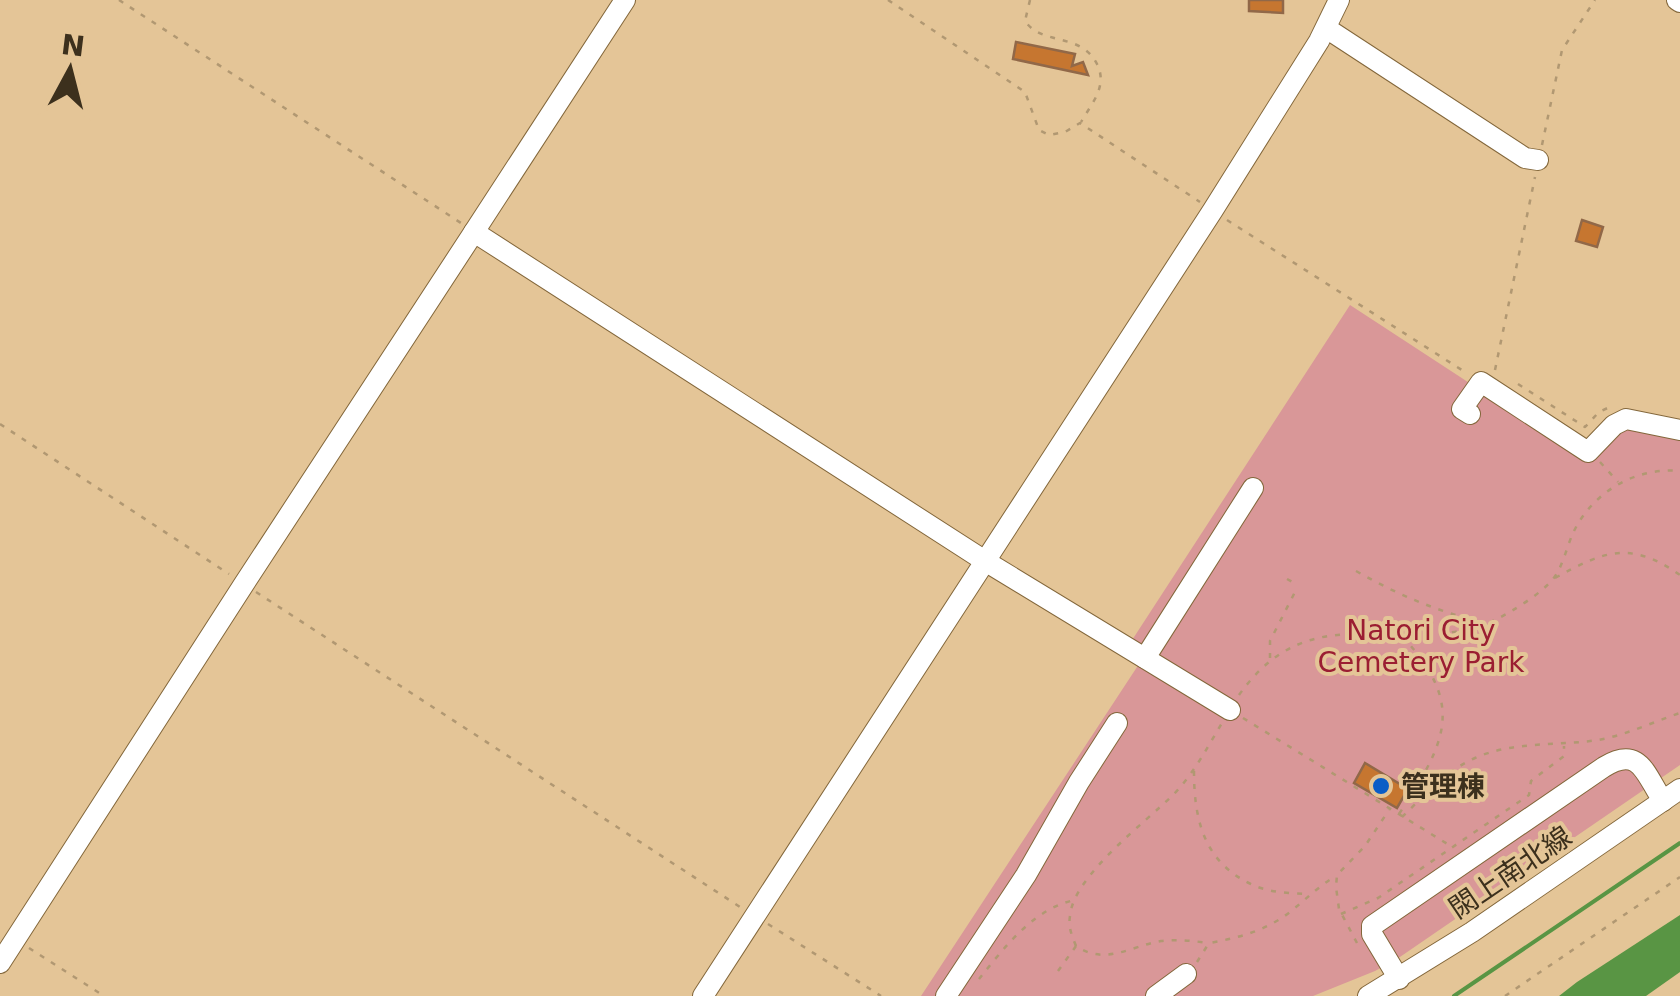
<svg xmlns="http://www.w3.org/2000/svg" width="1680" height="996" font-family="'DejaVu Sans','Noto Sans JP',sans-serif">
<rect width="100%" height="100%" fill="#e4c597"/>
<path fill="#d99798" d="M1350,305L1581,456L1625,426L1680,436V765L1397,959L1375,971L1313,996H921L1139,664L1123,654Z"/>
<path fill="#599544" d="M1680,915V972L1646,996H1559L1577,982Z"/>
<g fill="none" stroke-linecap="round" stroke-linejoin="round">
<path stroke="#599544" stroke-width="4" d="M1454,996L1680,843"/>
</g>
<g fill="#c67630" stroke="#916848" stroke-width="2.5">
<path d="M1249,0H1283V13L1249,11Z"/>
<path d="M1016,42L1075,54L1072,66L1083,62L1088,75L1013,59Z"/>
<path d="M1582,220L1603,227L1597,247L1576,241Z"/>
<path d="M1365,763L1408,789L1397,808L1354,783Z"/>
</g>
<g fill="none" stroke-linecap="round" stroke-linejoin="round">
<defs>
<g id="minor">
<path d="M625,0L474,232L985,561L1230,710"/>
<path d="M1677,0L1680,2"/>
<path d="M1326,28L1525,158L1538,160"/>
<path d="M1470,414L1462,409L1481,382L1588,452L1614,425L1626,419L1680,430"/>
<path d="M1145,658L1253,488"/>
<path d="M0,963L244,584L474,232"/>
<path d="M1399,979L1372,934V926L1604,767C1640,745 1645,774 1663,801"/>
<path d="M703,996L1213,210L1319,41L1339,0"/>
<path d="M946,996L1026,875L1079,782L1117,723"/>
<path d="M1156,996L1186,974"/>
<path d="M1368,996L1472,932L1680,789"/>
</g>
</defs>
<use href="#minor" stroke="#83673b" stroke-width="22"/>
<g stroke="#b19872" stroke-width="2.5" stroke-dasharray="5 8" stroke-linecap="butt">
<path d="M119,0L461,223"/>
<path d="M888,0L1025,92L1039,130L1049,135L1065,132L1080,123L1200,202"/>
<path d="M1030,0L1025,21C1042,46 1081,32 1097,64C1108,86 1092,103 1081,122"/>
<path d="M1542,145L1562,50L1595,0"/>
<path d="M1227,220L1465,372"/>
<path d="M1495,370L1535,177"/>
<path d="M1518,384L1585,427L1599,412L1614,405"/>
<path d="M0,424L229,574"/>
<path d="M1600,462L1618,482"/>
<path d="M1356,571C1400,596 1435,610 1483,623"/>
<path d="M1555,578C1604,551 1630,540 1680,575"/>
<path d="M1287,579L1296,584"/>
<path d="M256,592L740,907"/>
<path d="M1270,658V641L1296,590"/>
<path d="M1239,695C1314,589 1403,663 1497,619C1513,611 1542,593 1553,579C1563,567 1567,545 1574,531C1594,491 1636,467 1680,471"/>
<path d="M1243,718L1449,845"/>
<path d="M1194,771C1194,820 1204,863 1253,885C1270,893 1291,893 1309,894"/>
<path d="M1399,814C1445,743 1467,706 1402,636"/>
<path d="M1402,817C1424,796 1447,770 1475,758C1513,741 1558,746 1598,740C1626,735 1653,722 1680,713"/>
<path d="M1341,914L1378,898L1529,795L1531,781L1564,756V746"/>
<path d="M768,924L881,996"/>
<path d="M1357,943L1339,909L1336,887L1337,875L1365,846L1389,810"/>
<path d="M1076,946C1072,936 1068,927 1070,916C1073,876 1146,822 1174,794C1194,773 1207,748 1222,723"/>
<path d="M29,948L104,996"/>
<path d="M1197,962L1209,943C1239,938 1267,930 1290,912C1305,900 1318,887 1334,877"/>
<path d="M1058,971L1076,946C1105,966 1131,946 1161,941C1177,939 1193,941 1209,943"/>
<path d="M979,979C1004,948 1034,908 1075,900"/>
<path d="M1505,996L1680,877"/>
</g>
<use href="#minor" stroke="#fff" stroke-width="20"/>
</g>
<circle fill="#0b5dc6" stroke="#e4c597" stroke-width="4" cx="1381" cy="786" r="10"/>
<g text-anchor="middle" stroke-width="8" stroke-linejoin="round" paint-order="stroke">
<g font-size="28" fill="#9b1e32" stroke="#e4c597">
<text x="1421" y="640">Natori City<tspan x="1421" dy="32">Cemetery Park</tspan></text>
</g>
<g font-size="28" font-weight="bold" fill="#3c301d" stroke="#e4c597" text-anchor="start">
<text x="1401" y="796">管理棟</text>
</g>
<g font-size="28" fill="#3c301d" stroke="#e4c597">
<text transform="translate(1510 872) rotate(-34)" y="10">閖上南北線</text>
</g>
</g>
<g transform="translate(70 70) rotate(7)" stroke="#e4c597" stroke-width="8" paint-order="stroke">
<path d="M0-8L18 38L0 25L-18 38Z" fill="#3c301d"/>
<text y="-15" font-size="28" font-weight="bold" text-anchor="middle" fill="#3c301d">N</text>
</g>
</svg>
